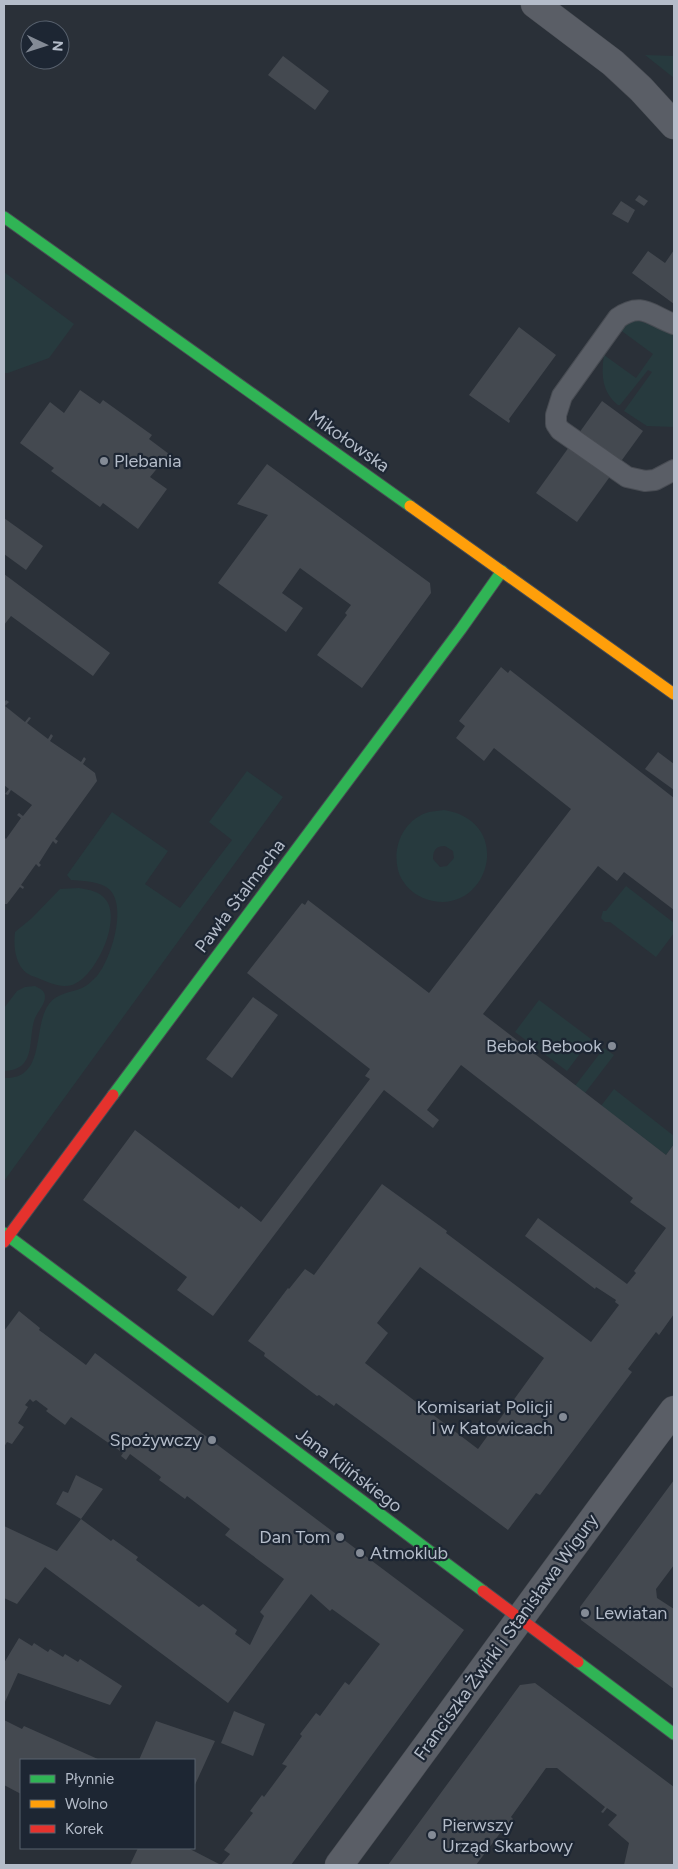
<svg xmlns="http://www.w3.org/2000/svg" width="678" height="1869" font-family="Figtree,sans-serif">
<rect width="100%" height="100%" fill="#2a3038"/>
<g fill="#273a3e" fill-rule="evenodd">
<path d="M645,55L674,56V78Z"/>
<path d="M4,272L74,324L49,358L8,373H4Z"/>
<path d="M637,320L674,333V427L647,426L624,411L652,372L648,370L620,405H618C602,392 601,375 604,355L636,378L653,354L619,329L623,323Z"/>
<path d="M247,771L283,797L4,1181V1078C47,1080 32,1026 49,1004C57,993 70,993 82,988C87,986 93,980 97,976C111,959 127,908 110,890C101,881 83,881 71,880L67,875L112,812L168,851L145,884L180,908L232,840L209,822Z"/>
<path d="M444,810C449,811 455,812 459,814C514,837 481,921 423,898C411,893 401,882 398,870C392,846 404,819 429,812C434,811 439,811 444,810ZM445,846L453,851L454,858L447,866L440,867L433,859C433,850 436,846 445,846Z"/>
<path d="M626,886L674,923V933L656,957L610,922H605L601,918L603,911H606Z"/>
<path d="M79,888C90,890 99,891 106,900C122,921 95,978 72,985C60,989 46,981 35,977C16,972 13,949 15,932L32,918L60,889Z"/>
<path d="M35,986C40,989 45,990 45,997C45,1005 36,1013 34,1021C28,1042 36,1070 4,1071V1008L17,991L25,987Z"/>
<path d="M539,1000L591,1039L567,1071L515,1032Z"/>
<path d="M604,1048L614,1055L585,1093L575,1086Z"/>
<path d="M614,1089L674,1136V1144L666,1155L601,1106Z"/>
</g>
<g fill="#444950" fill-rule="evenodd">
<path d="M283,56L329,91L315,110L268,75Z"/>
<path d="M639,195L648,201L644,206L635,200Z"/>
<path d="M621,201L635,210L628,223L612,214Z"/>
<path d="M674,250V304L632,273L648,251L665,263Z"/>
<path d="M519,327L556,355L509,419L510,421L509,423L469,395Z"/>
<path d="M80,390L100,404L103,400L152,435L149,439L169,454L150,477L167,489L138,529L103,503L100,507L51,471L54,468L20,443L50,402L64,413Z"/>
<path d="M602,401L643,431L577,522L536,493Z"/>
<path d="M267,464L430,583L431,593L362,688L317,655L347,615L345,613L351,605L300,568L282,593L303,608L286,632L218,583L268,515L237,504Z"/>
<path d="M4,518L43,546L26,570L4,554Z"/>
<path d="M4,574L110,653L93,676L11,616L4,625Z"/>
<path d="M501,667L508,673L510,670L674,798V910L624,872L617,881L598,866L483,1014L666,1155L674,1144V1314L659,1335L656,1332L628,1369L632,1372L540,1495L536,1493L508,1530L336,1403L334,1406L319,1395L317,1396L264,1356L265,1353L248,1341L288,1288L289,1289L305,1269L314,1275L382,1184L447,1231L446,1233L591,1342L619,1305L615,1302L616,1300L596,1287L595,1289L525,1236L538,1218L627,1284L636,1273L634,1271L666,1228L630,1202L633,1198L461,1065L427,1110L439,1120L433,1128L384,1090L213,1316L177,1290L187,1277L83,1200L135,1130L239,1209L241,1206L261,1222L370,1079L365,1076L370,1069L247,973L302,903L305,905L308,900L429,993L571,809L494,748L484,761L456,738L465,726L459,721ZM420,1267L544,1358L478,1449L365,1363L388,1333L377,1323Z"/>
<path d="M6,700L9,702L5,706L25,722L29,717L31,718L27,723L48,739L51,734L53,736L50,741L81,762L84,757L86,759L83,764L95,773L97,781L55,839L58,841L56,844L53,841L39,863L41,865L39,867L36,864L21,885L24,887L23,889L20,887L7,904H4V837L6,839L21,818L17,815L19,813L23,816L32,805L11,790L8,795L5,794L9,789L4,785V703Z"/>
<path d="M658,752L674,764V790L645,769Z"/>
<path d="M253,997L278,1015L232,1078L206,1059Z"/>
<path d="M19,1311L40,1328L39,1330L86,1365L95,1353L464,1630L291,1865H130L138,1848H188L221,1865L230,1854L224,1850L253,1813L250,1811L262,1795L264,1797L287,1766L282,1764L302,1736L300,1734L316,1713L320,1716L345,1682L349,1685L380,1644L332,1609L330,1611L311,1594L228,1703L45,1567L17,1604L4,1598V1526L57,1551L81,1519L56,1504L63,1491L68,1493L76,1475L103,1489L81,1519L111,1541L113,1539L138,1557L136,1560L199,1607L203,1604L237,1630L235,1634L250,1645L264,1616L260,1612L284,1579L225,1535L230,1529L187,1496L185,1499L159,1480L161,1477L130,1454L126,1460L121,1456L123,1453L71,1417L65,1425L46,1411L48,1409L36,1400L33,1402L30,1399L25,1405L28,1407L18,1423L24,1427L12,1444L7,1442L4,1447V1331Z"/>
<path d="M674,1480V1565L656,1589L657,1598L674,1609V1689L581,1620L580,1607Z"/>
<path d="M19,1638L32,1646L34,1643L48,1652L50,1649L63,1657L65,1654L78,1662L80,1659L122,1686L110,1705L18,1673L4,1704V1663Z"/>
<path d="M535,1683L674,1787V1865H624L629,1843L608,1825L617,1815L607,1808L603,1813L601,1812L605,1807L557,1768H546L511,1817L513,1819L509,1825L507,1824L476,1865H388L520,1685Z"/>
<path d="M234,1711L265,1724L253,1756L221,1743Z"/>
<path d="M4,1720L22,1729L24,1726L100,1760H21V1794L4,1785Z"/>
<path d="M156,1721L215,1741L194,1787V1760H139Z"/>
</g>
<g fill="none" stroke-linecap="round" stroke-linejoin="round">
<defs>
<path id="lane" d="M674,324C651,316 642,301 618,318L562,396L556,415V424L560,430L627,477L645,481L655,480L674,470"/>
<g id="street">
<path d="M535,4L613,63L641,89L674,125"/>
<path d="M339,1865C451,1714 561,1561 674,1410"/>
</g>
<g id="fast">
<path d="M4,217L410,506"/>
<path d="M113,1095L461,629L502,571"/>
<path d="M4,1233L483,1591"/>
<path d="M578,1662L674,1734"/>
</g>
<path id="slow" d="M410,506L674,694"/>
<g id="jam">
<path d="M4,1242L113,1095"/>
<path d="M483,1591L578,1662"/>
</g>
</defs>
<use href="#lane" stroke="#484c53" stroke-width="22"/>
<use href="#street" stroke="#484c53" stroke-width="29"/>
<use href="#fast" stroke="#484c53" stroke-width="13"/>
<use href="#slow" stroke="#484c53" stroke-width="13"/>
<use href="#jam" stroke="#484c53" stroke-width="13"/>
<use href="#lane" stroke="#5a5e66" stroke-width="20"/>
<use href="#street" stroke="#5a5e66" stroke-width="28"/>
<use href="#fast" stroke="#30b455" stroke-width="11"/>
<use href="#slow" stroke="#ff9f0a" stroke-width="11"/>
<use href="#jam" stroke="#e5322d" stroke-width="11"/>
</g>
<g fill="#848b96" stroke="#1d2633" stroke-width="2">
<circle cx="104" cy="461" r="5"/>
<circle cx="612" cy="1046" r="5"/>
<circle cx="563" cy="1417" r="5"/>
<circle cx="212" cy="1440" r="5"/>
<circle cx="340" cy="1537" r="5"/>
<circle cx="360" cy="1553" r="5"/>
<circle cx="585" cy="1613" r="5"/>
<circle cx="432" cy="1835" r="5"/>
</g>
<g text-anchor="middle" stroke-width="4.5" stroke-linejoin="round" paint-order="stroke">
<g font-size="18" fill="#b4bcc9" stroke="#1d2633">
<text transform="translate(349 441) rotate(35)" y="6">Mikołowska</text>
<text transform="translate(240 896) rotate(-53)" y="6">Pawła Stalmacha</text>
<text transform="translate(349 1470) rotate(37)" y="6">Jana Kilińskiego</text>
<text transform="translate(506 1637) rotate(-54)" y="6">Franciszka Żwirki i Stanisława Wigury</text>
</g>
<g font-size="18" fill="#b4bcc9" stroke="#1d2633" text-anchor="start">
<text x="114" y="467">Plebania</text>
<text x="602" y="1052" text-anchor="end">Bebok Bebook</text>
<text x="553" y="1413" text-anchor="end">Komisariat Policji<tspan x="553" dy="21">I w Katowicach</tspan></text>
<text x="202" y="1446" text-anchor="end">Spożywczy</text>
<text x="330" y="1543" text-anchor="end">Dan Tom</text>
<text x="370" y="1559">Atmoklub</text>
<text x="595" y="1619">Lewiatan</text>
<text x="442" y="1831">Pierwszy<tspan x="442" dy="21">Urząd Skarbowy</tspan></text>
</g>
</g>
<rect width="678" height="1869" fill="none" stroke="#b4bcc9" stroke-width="10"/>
<rect x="20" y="1759" width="175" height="90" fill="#1d2633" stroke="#59626f"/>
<rect x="30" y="1775" width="25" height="8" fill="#30b455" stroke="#59626f"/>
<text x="65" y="1784" font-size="15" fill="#b4bcc9">Płynnie</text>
<rect x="30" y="1800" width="25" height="8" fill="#ff9f0a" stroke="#59626f"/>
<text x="65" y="1809" font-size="15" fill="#b4bcc9">Wolno</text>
<rect x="30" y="1825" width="25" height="8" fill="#e5322d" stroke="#59626f"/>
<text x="65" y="1834" font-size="15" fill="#b4bcc9">Korek</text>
<g transform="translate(45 45) rotate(94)"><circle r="24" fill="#1d2633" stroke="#59626f"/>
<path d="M0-4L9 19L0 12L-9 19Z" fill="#848b96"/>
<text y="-8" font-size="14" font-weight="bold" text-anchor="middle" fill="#b4bcc9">N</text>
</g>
</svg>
